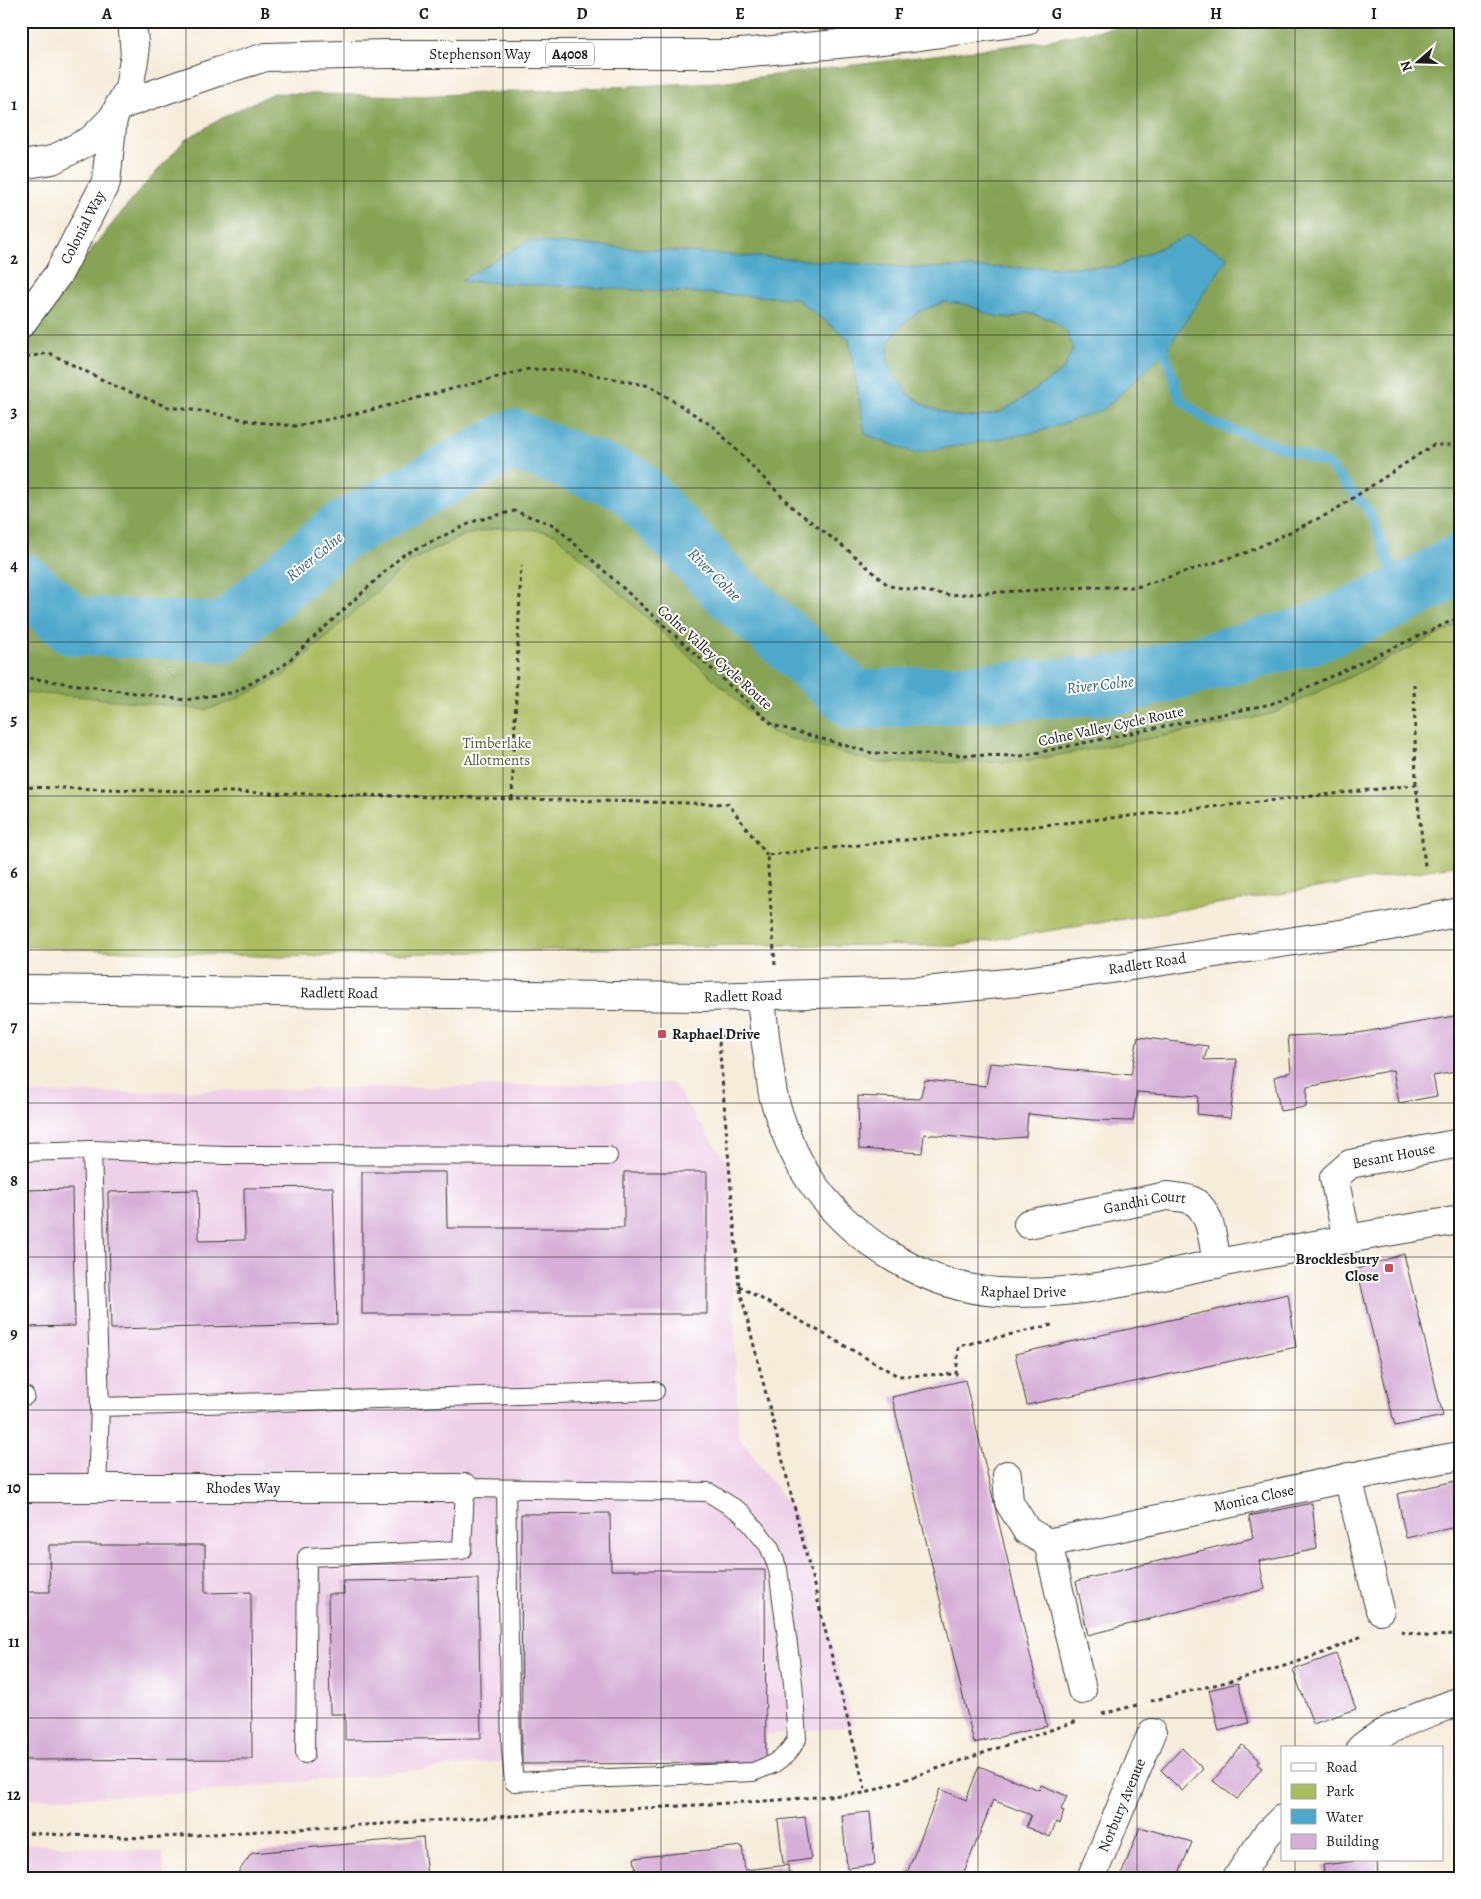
<svg xmlns="http://www.w3.org/2000/svg" width="1481" height="1899" font-family="Alegreya,serif">
<rect width="100%" height="100%" fill="#fff"/>
<filter id="ink" filterUnits="userSpaceOnUse"><feTurbulence type="fractalNoise" baseFrequency=".02" numOctaves="2"/><feDisplacementMap in="SourceGraphic" scale="10" xChannelSelector="R" yChannelSelector="G"/><feConvolveMatrix kernelMatrix="1 2 1 2 8 2 1 2 1" color-interpolation-filters="sRGB"/></filter>
<filter id="wash" filterUnits="userSpaceOnUse"><feTurbulence type="fractalNoise" baseFrequency=".0096" numOctaves="4" result="noise"/><feDisplacementMap in="SourceGraphic" scale="20" xChannelSelector="R" yChannelSelector="G"/><feGaussianBlur stdDeviation="1.12" result="paint"/><feColorMatrix in="noise" values="0 0 0 0 0 0 0 0 0 0 0 0 0 0 0 0 0 1.4 0 .05"/><feComposite in="paint" operator="in"/></filter>
<g filter="url(#wash)">
<rect width="100%" height="100%" fill="#f6ecda"/>
<g fill="#eed0e8">
<path d="M672,1083L729,1165L738,1435L797,1517L854,1726L181,1794L21,1799V1094Z"/>
<path d="M21,1843L163,1852L164,1878H21Z"/>
</g>
<path fill="#aabc60" stroke="#636c3e" d="M498,528L530,529L554,533L774,734L1020,762L1223,725L1274,713L1460,624V865L955,946L744,945L282,957L21,947V692L360,605L410,562L464,535Z"/>
<g fill="#87a456" stroke="#526039" fill-rule="evenodd">
<path d="M1147,21H1460V624L1274,713L1223,725L1020,762L878,763L774,734L554,533L530,529L498,528L464,535L410,562L283,676L230,702L206,710L77,696L21,693V337L133,198L185,140L222,118L273,93L417,96L718,82L1038,42ZM1187,236L1038,432L865,434L849,339L795,298L461,280L921,268L1116,267Z"/>
<path d="M944,302L966,304L990,315L1012,318L1027,313L1053,320L1067,331L1073,349L1063,370L1022,399L1001,412L979,417L953,416L928,407L907,393L896,377L888,362V343L902,325L920,311Z"/>
</g>
<path fill="#4da8cb" stroke="#346274" fill-rule="evenodd" d="M1187,236L1228,257L1165,352L1103,410L1038,432L914,453L865,434L849,339L795,298L461,281L527,241L921,268L1116,267ZM944,302L966,304L990,315L1012,318L1027,313L1053,320L1067,332L1073,349L1063,370L1022,399L1001,412L979,417L953,416L928,407L907,393L896,377L888,362V343L902,325L920,311Z"/>
<g fill="none" stroke-linecap="round" stroke-linejoin="round">
<path stroke="#4da8cb" stroke-width="10" d="M1165,352L1180,399L1210,422L1328,464L1369,511L1403,595"/>
<path stroke="#4da8cb" stroke-width="59" d="M21,581L74,626L224,632L337,534L513,439L630,484L726,587L855,700L1123,684L1309,635L1403,595L1460,563"/>
</g>
<g id="blocks">
<g fill="#d6aed7">
<path d="M1460,1015V1071L1433,1076L1437,1096L1399,1103L1393,1070L1307,1087L1306,1107L1280,1111L1274,1077L1291,1072L1288,1036L1358,1033Z"/>
<path d="M1138,1037L1208,1046L1204,1060L1237,1059L1230,1118L1197,1114L1198,1096L1137,1092L1133,1121L1092,1120L1028,1114L1026,1137L987,1140L924,1134L922,1153L859,1149L858,1096L920,1099L925,1080L986,1086L990,1063L1131,1075Z"/>
<path d="M362,1172H446L447,1228H624V1172H707V1314H362Z"/>
<path d="M333,1187L337,1324L111,1329L108,1192L198,1190L199,1241L245,1240L244,1188Z"/>
<path d="M72,1189L75,1326L21,1327V1190Z"/>
<path d="M1404,1254L1443,1416L1395,1426L1357,1269Z"/>
<path d="M1288,1294L1296,1347L1027,1405L1015,1354Z"/>
<path d="M965,1380L1047,1726L974,1743L892,1397Z"/>
<path d="M1460,1480V1526L1406,1538L1397,1494Z"/>
<path d="M1312,1503L1317,1549L1259,1561L1265,1589L1088,1635L1076,1581L1253,1538L1249,1516Z"/>
<path d="M610,1513L611,1570H765L766,1763L522,1764L521,1514Z"/>
<path d="M49,1545H205V1593L251,1592L252,1759L21,1760V1592H50Z"/>
<path d="M478,1579L481,1738L345,1740V1714H330L328,1594H344L343,1581Z"/>
<path d="M1336,1654L1356,1709L1313,1724L1293,1670Z"/>
<path d="M1238,1683L1249,1723L1219,1731L1209,1690Z"/>
<path d="M1242,1745L1260,1760L1257,1764L1262,1768L1237,1799L1213,1781Z"/>
<path d="M1182,1748L1203,1769L1182,1791L1161,1770Z"/>
<path d="M979,1766L1039,1790L1041,1785L1067,1796L1061,1810L1064,1811L1060,1824L1056,1822L1050,1837L1026,1827L1031,1815L993,1800L962,1878H905L940,1789L966,1800Z"/>
<path d="M870,1812L875,1865L847,1868L842,1815Z"/>
<path d="M805,1817L811,1859L783,1863L778,1820Z"/>
<path d="M1140,1827L1192,1842L1177,1878H1120Z"/>
<path d="M423,1837L427,1876L406,1878H234L252,1853Z"/>
<path d="M742,1846L745,1870L788,1865L789,1878H637L634,1858Z"/>
<path d="M1363,1860H1377L1378,1878H1293L1324,1873L1323,1865Z"/>
</g>
</g>
</g>
<g filter="url(#ink)">
<use href="#blocks" fill-opacity="0" stroke="#3d3b38" stroke-width="1"/>
<g fill="none" stroke-linecap="round" stroke-linejoin="round">
<defs>
<g id="lane">
<path d="M92,1150L100,1407"/>
<path d="M21,1152L92,1150L225,1155L608,1156"/>
<path d="M21,1396H25"/>
<path d="M97,1489L100,1407L655,1391"/>
<path d="M305,1754L307,1557L462,1550L465,1488L708,1492L742,1513L769,1546L778,1569L793,1683L797,1739L788,1753L773,1764L753,1772L514,1782L511,1750L506,1489"/>
</g>
<g id="street">
<path id="s1" d="M761,996C763,1022 766,1047 770,1072C771,1082 772,1093 775,1102C784,1132 796,1162 815,1187C856,1243 928,1288 998,1292C1072,1297 1143,1279 1214,1264C1296,1248 1378,1233 1460,1220"/>
<path id="s2" d="M1028,1224L1167,1196C1175,1197 1183,1197 1191,1200C1212,1209 1213,1244 1217,1264"/>
<path id="s3" d="M1347,1239L1334,1178L1350,1164L1460,1143"/>
<path id="s4" d="M1007,1475L1009,1502L1027,1531L1048,1543L1397,1467L1460,1456"/>
<path d="M1348,1477L1380,1610"/>
<path id="s5" d="M21,1488H465"/>
<path d="M1048,1543L1082,1690"/>
<path d="M1361,1748C1389,1725 1427,1714 1460,1701"/>
<path id="s6" d="M1091,1878L1152,1733"/>
<path d="M1237,1878L1267,1834L1282,1819"/>
</g>
<g id="secondary">
<path id="s7" d="M21,324L59,273L106,182L113,118"/>
<path id="s8" d="M21,989L702,997L924,991L1018,982L1118,968L1385,927L1460,912"/>
</g>
<g id="primary">
<path id="s9" d="M119,106L220,71L266,57L386,54H730L913,37L1026,21"/>
<path d="M21,165L52,160L91,140L113,118L129,88L135,54L132,21"/>
</g>
</defs>
<use href="#lane" stroke="#3d3b38" stroke-width="20"/>
<use href="#street" stroke="#3d3b38" stroke-width="30"/>
<use href="#secondary" stroke="#3d3b38" stroke-width="30"/>
<use href="#primary" stroke="#3d3b38" stroke-width="30"/>
<g stroke="#3d3b38" stroke-width="3" stroke-dasharray="4 4" stroke-linecap="butt">
<path d="M21,364L28,357L49,353L117,387L168,407L208,412L256,422L295,426L355,414L529,369L570,370L650,386L714,427L793,508L849,551L889,586L950,595L1088,587H1137L1248,552L1332,512L1433,445H1460"/>
<path d="M21,677L185,700L235,692L284,665L403,555L475,521L514,511L554,525L773,725L872,753L1021,756L1271,704L1460,617"/>
<path d="M1414,684L1416,785"/>
<path d="M21,787L728,804L767,855"/>
<path d="M512,799L521,566"/>
<path d="M775,965L767,855L1416,785L1425,866"/>
<path d="M723,1035L719,1041L739,1286L866,1793"/>
<path d="M739,1286L898,1376L956,1374L959,1346L1052,1325"/>
<path d="M1401,1631L1431,1637L1460,1633"/>
<path d="M1151,1701C1222,1682 1298,1668 1364,1635"/>
<path d="M1102,1714L1137,1705"/>
<path d="M21,1833L146,1838L779,1800L866,1793L1077,1721"/>
</g>
<use href="#lane" stroke="#fff" stroke-width="18"/>
<use href="#street" stroke="#fff" stroke-width="28"/>
<use href="#secondary" stroke="#fff" stroke-width="28"/>
<use href="#primary" stroke="#fff" stroke-width="28"/>
</g>
</g>
<path fill="none" stroke="#1c1c1c" stroke-width="1" stroke-opacity="0.55" d="M186,21V1878M344,21V1878M503,21V1878M661,21V1878M820,21V1878M978,21V1878M1137,21V1878M1295,21V1748M21,181H1460M21,335H1460M21,488H1460M21,642H1460M21,796H1460M21,950H1460M21,1103H1460M21,1257H1460M21,1410H1460M21,1564H1460M21,1718H1460M1295,1860V1878"/>
<g fill="#d1495b" stroke="#fff" stroke-width="2">
<rect x="657" y="1029" width="10" height="10" rx="2.5"/>
<rect x="1384" y="1263" width="10" height="10" rx="2.5"/>
</g>
<g text-anchor="middle" stroke-width="4" stroke-linejoin="round" paint-order="stroke">
<rect fill="#fff" stroke="#606060" stroke-width="1" x="546" y="42.5" width="48" height="23" rx="4"/>
<g font-size="14" font-weight="bold" fill="#1c1c1c">
<text x="570" y="59">A4008</text>
</g>
<g font-size="15" fill="#1c1c1c" stroke="#fff">
<text dy="5" stroke="none"><textPath href="#s9" startOffset="369">Stephenson Way</textPath></text>
<text dy="5" stroke="none"><textPath href="#s7" startOffset="115">Colonial Way</textPath></text>
<text transform="translate(715 657) rotate(42)" y="5">Colne Valley Cycle Route</text>
<text transform="translate(1111 726) rotate(-12)" y="5">Colne Valley Cycle Route</text>
<text dy="5" stroke="none"><textPath href="#s8" startOffset="1128">Radlett Road</textPath></text>
<text dy="5" stroke="none"><textPath href="#s8" startOffset="318">Radlett Road</textPath></text>
<text dy="5" stroke="none"><textPath href="#s8" startOffset="722">Radlett Road</textPath></text>
<text dy="5" stroke="none"><textPath href="#s3" startOffset="128">Besant House</textPath></text>
<text dy="5" stroke="none"><textPath href="#s2" startOffset="119">Gandhi Court</textPath></text>
<text dy="5" stroke="none"><textPath href="#s1" startOffset="444">Raphael Drive</textPath></text>
<text dy="5" stroke="none"><textPath href="#s5" startOffset="222">Rhodes Way</textPath></text>
<text dy="5" stroke="none"><textPath href="#s4" startOffset="296">Monica Close</textPath></text>
<text dy="5" stroke="none"><textPath href="#s6" startOffset="79">Norbury Avenue</textPath></text>
</g>
<g font-size="15" fill="#555c37" stroke="#fff">
<text x="497" y="748">Timberlake<tspan x="497" dy="17">Allotments</tspan></text>
</g>
<g font-size="15" font-weight="bold" fill="#1c1c1c" stroke="#fff" text-anchor="start">
<text x="672" y="1039">Raphael Drive</text>
<text x="1379" y="1264" text-anchor="end">Brocklesbury<tspan x="1379" dy="17">Close</tspan></text>
</g>
<g font-size="16" font-style="italic" fill="#346274" stroke="#fff">
<text transform="translate(314 556) rotate(-39)" y="6">River Colne</text>
<text transform="translate(715 574) rotate(45)" y="6">River Colne</text>
<text transform="translate(1100 684) rotate(-6)" y="6">River Colne</text>
</g>
</g>
<rect width="1481" height="1899" fill="none" stroke="#fff" stroke-width="55"/>
<rect x="1281" y="1746" width="162" height="115" fill="#ffffff" stroke="#a4a4a4"/>
<rect x="1291" y="1763" width="25" height="8" fill="#ffffff" stroke="#a4a4a4"/>
<text x="1326" y="1772" font-size="15" fill="#1c1c1c">Road</text>
<rect x="1291" y="1784" width="25" height="15" fill="#aabc60" stroke="#a4a4a4"/>
<text x="1326" y="1796" font-size="15" fill="#1c1c1c">Park</text>
<rect x="1291" y="1809" width="25" height="15" fill="#4da8cb" stroke="#a4a4a4"/>
<text x="1326" y="1822" font-size="15" fill="#1c1c1c">Water</text>
<rect x="1291" y="1834" width="25" height="15" fill="#d6aed7" stroke="#a4a4a4"/>
<text x="1326" y="1846" font-size="15" fill="#1c1c1c">Building</text>
<g transform="translate(1418 62) rotate(250)" stroke="#ffffff" stroke-width="4" paint-order="stroke">
<path d="M0-4L9 19L0 12L-9 19Z" fill="#1c1c1c"/>
<text y="-8" font-size="14" font-weight="bold" text-anchor="middle" fill="#1c1c1c">N</text>
</g>
<rect x="28" y="28" width="1426" height="1844" fill="none" stroke="#1c1c1c" stroke-width="2"/>
<g font-size="16" text-anchor="middle" font-weight="bold" fill="#1c1c1c">
<text x="107" y="19">A</text>
<text x="265" y="19">B</text>
<text x="424" y="19">C</text>
<text x="582" y="19">D</text>
<text x="740" y="19">E</text>
<text x="899" y="19">F</text>
<text x="1057" y="19">G</text>
<text x="1216" y="19">H</text>
<text x="1374" y="19">I</text>
<text x="14" y="110">1</text>
<text x="14" y="264">2</text>
<text x="14" y="417">3</text>
<text x="14" y="571">4</text>
<text x="14" y="725">5</text>
<text x="14" y="878">6</text>
<text x="14" y="1032">7</text>
<text x="14" y="1186">8</text>
<text x="14" y="1339">9</text>
<text x="14" y="1493">10</text>
<text x="14" y="1647">11</text>
<text x="14" y="1800">12</text>
</g>
</svg>
